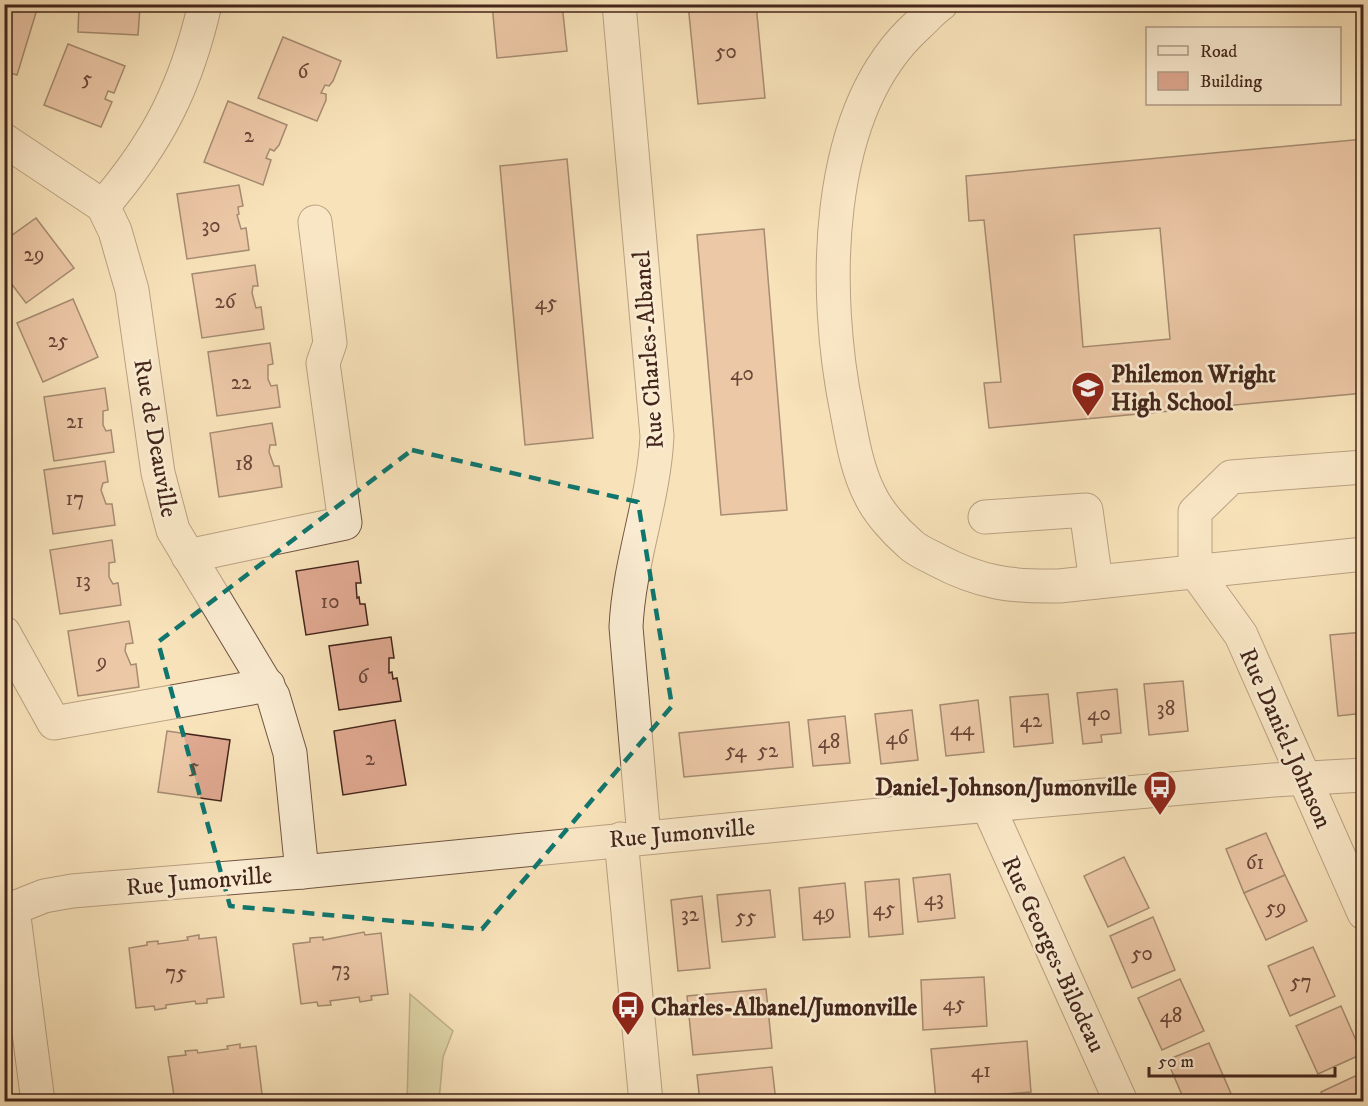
<svg xmlns="http://www.w3.org/2000/svg" width="1368" height="1106" font-family="'IM FELL DW Pica',serif">
<rect width="100%" height="100%" fill="#f8e2b9"/>
<filter id="stains"><feTurbulence type="fractalNoise" baseFrequency=".00333" numOctaves="4"/><feColorMatrix values="0 0 0 0 .2 0 0 0 0 .09 0 0 0 0 .02 0 0 0 .5 -.17"/></filter>
<radialGradient id="worn" r=".72"><stop offset=".6" stop-color="#630" stop-opacity="0"/><stop offset="1" stop-color="#630" stop-opacity=".3"/></radialGradient>
<path fill="#bec38f" stroke="#807455" stroke-width="1.5" d="M410,994L453,1031L443,1057L439,1101H407Z"/>
<g fill="#dfa890" stroke="#43251b" stroke-width="1.5" fill-rule="evenodd">
<path d="M4,4L38,6L17,75L4,71Z"/>
<path d="M79,4H133L140,7L138,35L78,32Z"/>
<path d="M492,4H562L567,51L497,58Z"/>
<path d="M688,4H756L765,98L698,104Z"/>
<path d="M283,37L341,61L333,81L329,86L325,85L321,93L326,94V100L317,121L258,98Z"/>
<path d="M68,44L125,66L114,93L108,91L105,99L112,102L101,127L44,105Z"/>
<path d="M228,101L287,125L279,145L274,151L270,149L266,158L271,160L263,185L204,162Z"/>
<path d="M1364,139V393L989,428L984,383L1001,382L984,220L969,221L966,176ZM1160,228L1170,339L1083,347L1074,235Z"/>
<path d="M567,159L593,438L525,445L500,166Z"/>
<path d="M239,185L243,206L238,207L239,214L237,215L241,229L246,228L249,250L187,259L177,194Z"/>
<path d="M36,218L74,268L26,303L4,274V241Z"/>
<path d="M764,229L787,510L721,515L697,235Z"/>
<path d="M255,265L258,286H253L252,293L256,308L261,307L264,329L202,338L192,274Z"/>
<path d="M73,299L98,357L43,382L17,323Z"/>
<path d="M270,343L273,364L268,365V379L271,386L277,385L280,407L217,416L208,352Z"/>
<path d="M105,388L108,410L103,411V425L106,431L111,430L114,452L54,461L44,397Z"/>
<path d="M272,423L276,445H270L269,452L274,466H279L282,487L219,497L210,433Z"/>
<path d="M105,461L108,482L103,483L101,490L106,504H112L115,525L53,534L44,470Z"/>
<path d="M112,540L115,562L109,563V577L113,584L118,583L121,605L60,614L50,550Z"/>
<path d="M358,561L361,583H356L357,598L359,597L360,604H365L368,625L306,635L296,571Z"/>
<path d="M129,621L133,643L126,644L125,651L131,665L136,664L139,687L78,696L68,631Z"/>
<path d="M1364,632V713L1338,716L1330,635Z"/>
<path d="M391,637L394,658H389V673L392,672L393,679L397,678L401,701L339,710L329,646Z"/>
<path d="M1183,681L1188,731L1149,735L1144,684Z"/>
<path d="M1117,689L1121,733L1101,735L1102,742L1083,744L1077,693Z"/>
<path d="M1048,694L1053,743L1014,747L1010,697Z"/>
<path d="M978,700L984,752L946,756L940,705Z"/>
<path d="M912,710L918,760L881,764L875,714Z"/>
<path d="M845,716L850,763L813,766L808,720Z"/>
<path d="M395,720L406,785L343,795L334,731Z"/>
<path d="M789,722L793,767L684,777L679,733Z"/>
<path d="M167,731L230,740L221,801L158,792Z"/>
<path d="M1266,833L1285,875L1244,893L1226,849Z"/>
<path d="M1124,857L1149,908L1108,927L1084,876Z"/>
<path d="M950,874L955,918L918,922L913,878Z"/>
<path d="M1285,875L1307,921L1266,940L1244,893Z"/>
<path d="M899,879L903,934L869,937L865,882Z"/>
<path d="M845,883L850,937L803,940L799,888Z"/>
<path d="M770,890L775,937L722,942L717,895Z"/>
<path d="M702,896L710,968L678,971L671,900Z"/>
<path d="M1153,917L1175,970L1132,988L1110,936Z"/>
<path d="M364,932L365,935L381,933L388,994L371,996L372,1000L360,1002L359,997L330,1001L331,1005L318,1006L317,1002L301,1004L293,944L310,942V938L323,937V940Z"/>
<path d="M199,935V939L216,937L224,997L207,999V1003L196,1004L195,1001L166,1005V1008L155,1010L154,1006L136,1008L129,948L147,945V942L158,941V944L188,940L187,937Z"/>
<path d="M1313,947L1335,996L1290,1016L1268,966Z"/>
<path d="M984,977L987,1026L923,1030L921,980Z"/>
<path d="M1180,979L1204,1031L1162,1050L1138,998Z"/>
<path d="M766,989L772,1048L693,1055L687,996Z"/>
<path d="M1341,1006L1362,1054L1318,1074L1296,1026Z"/>
<path d="M1027,1041L1031,1092L936,1100L931,1049Z"/>
<path d="M1209,1043L1232,1096L1219,1102H1185L1167,1060Z"/>
<path d="M240,1044V1048L256,1046L263,1102H175L168,1057L186,1055L185,1051L197,1050L198,1053L228,1049L227,1046Z"/>
<path d="M772,1067L776,1102H700L697,1075Z"/>
<path d="M1364,1072V1102H1325L1321,1092Z"/>
</g>
<g fill="none" stroke-linecap="round" stroke-linejoin="round">
<defs>
<g id="minor">
<path d="M619,4L657,436C654,500 629,562 626,627L644,837"/>
<path d="M941,4C932,10 926,18 918,25C821,112 823,295 847,412C852,439 857,470 870,495C878,512 895,531 910,544C917,551 928,555 937,560C980,583 1012,587 1059,586L1364,554"/>
<path d="M4,140L103,206L115,231L132,290L158,473L173,530L273,696L290,753L302,872"/>
<path d="M103,206C158,142 186,87 205,4"/>
<path d="M985,517L1086,510L1096,582"/>
<path d="M188,556L345,523L323,363L330,343L315,222"/>
<path d="M1195,571L1241,635L1364,913"/>
<path d="M1195,571V512L1231,477L1364,467"/>
<path d="M4,633L54,723L268,685"/>
<path d="M988,806L1121,1102"/>
<path d="M621,839L646,1102"/>
<path d="M13,909L38,1102"/>
<path d="M4,912L44,896L72,891L302,872L900,813L1273,780L1364,775"/>
</g>
</defs>
<use href="#minor" stroke="#705442" stroke-width="35"/>
<use href="#minor" stroke="#faecd2" stroke-width="33"/>
</g>
<path d="M0 0H1368V1106H0ZM412,450L638,502L672,706L482,929L230,906L158,642Z" fill="#f8e2b9" fill-opacity=".55" fill-rule="evenodd"/>
<path fill="none" stroke="#0f766e" stroke-width="4.5" stroke-dasharray="12 8" stroke-linejoin="round" d="M412,450L638,502L672,706L482,929L230,906L158,642Z"/>
<defs>
<symbol id="school-pin" viewBox="-11 -11 22 30"><path d="M0 17L-7.5 6A9.5 9.5 0 1 1 7.5 6Z" fill="#8f2418" stroke="#faecd2"/><path d="M0-5L7-2L0 1L-7-2ZM-4 1L0 2.5L4 1V4Q0 6-4 4Z" fill="#fff"/></symbol>
<symbol id="bus-pin" viewBox="-11 -11 22 30"><path d="M0 17L-7.5 6A9.5 9.5 0 1 1 7.5 6Z" fill="#8f2418" stroke="#faecd2"/><path d="M-5-6H5V4H4V6H2V4H-2V6H-4V4H-5ZM-3.5-4V0h7V-4ZM-3.5 1.2v1.5H-2V1.2ZM2 1.2v1.5H3.5V1.2Z" fill="#fff"/></symbol>
</defs>
<g fill-rule="evenodd">
<use href="#school-pin" x="1069" y="369" width="38" height="52"/>
<use href="#bus-pin" x="1141" y="768" width="38" height="52"/>
<use href="#bus-pin" x="609" y="988" width="38" height="52"/>
</g>
<g text-anchor="middle" stroke-width="5" stroke-linejoin="round" paint-order="stroke">
<g font-size="21" fill="#6a4638">
<text x="726" y="58">50</text>
<text x="303" y="78">6</text>
<text x="87" y="85">5</text>
<text x="249" y="142">2</text>
<text x="211" y="232">30</text>
<text x="34" y="261">29</text>
<text x="225" y="308">26</text>
<text x="546" y="309">45</text>
<text x="58" y="347">25</text>
<text x="742" y="380">40</text>
<text x="241" y="389">22</text>
<text x="75" y="428">21</text>
<text x="244" y="470">18</text>
<text x="75" y="505">17</text>
<text x="83" y="587">13</text>
<text x="330" y="608">10</text>
<text x="102" y="668">9</text>
<text x="363" y="683">6</text>
<text x="1166" y="715">38</text>
<text x="1099" y="720">40</text>
<text x="1031" y="727">42</text>
<text x="962" y="735">44</text>
<text x="897" y="744">46</text>
<text x="829" y="748">48</text>
<text x="736" y="757">54</text>
<text x="768" y="757">52</text>
<text x="370" y="765">2</text>
<text x="194" y="773">5</text>
<text x="1255" y="869">61</text>
<text x="934" y="905">43</text>
<text x="1276" y="914">59</text>
<text x="884" y="915">45</text>
<text x="824" y="919">49</text>
<text x="690" y="921">32</text>
<text x="746" y="923">55</text>
<text x="1142" y="960">50</text>
<text x="341" y="976">73</text>
<text x="176" y="979">75</text>
<text x="1301" y="988">57</text>
<text x="954" y="1010">45</text>
<text x="1171" y="1022">48</text>
<text x="981" y="1077">41</text>
</g>
<g font-size="24" fill="#43251b" stroke="#faecd2">
<text transform="translate(648 350) rotate(-94)" y="8">Rue Charles-Albanel</text>
<text transform="translate(156 438) rotate(80)" y="8">Rue de Deauville</text>
<text transform="translate(1286 738) rotate(66)" y="8">Rue Daniel-Johnson</text>
<text transform="translate(682 833) rotate(-5)" y="8">Rue Jumonville</text>
<text transform="translate(199 881) rotate(-5)" y="8">Rue Jumonville</text>
<text transform="translate(1054 954) rotate(65)" y="8">Rue Georges-Bilodeau</text>
</g>
<g font-size="24" font-weight="bold" fill="#43251b" stroke="#faecd2" text-anchor="start">
<text x="1111" y="382">Philemon Wright<tspan x="1111" dy="28">High School</tspan></text>
<text x="1137" y="795" text-anchor="end">Daniel-Johnson/Jumonville</text>
<text x="651" y="1015">Charles-Albanel/Jumonville</text>
</g>
</g>
<rect width="1368" height="1106" fill="none" stroke="#f8e2b9" stroke-width="24"/>
<rect x="6" y="6" width="1356" height="1094" fill="none" stroke="#43251b" stroke-width="3"/>
<rect x="12" y="12" width="1344" height="1082" fill="none" stroke="#43251b" stroke-width="1.5"/>
<rect x="1146" y="27" width="195" height="78" fill="#faecd2" stroke="#b19c89" stroke-width="1.5"/>
<rect x="1158" y="46" width="30" height="9" fill="#faecd2" stroke="#b19c89" stroke-width="1.5"/>
<text x="1200" y="57" font-size="18" fill="#43251b">Road</text>
<rect x="1158" y="72" width="30" height="18" fill="#dfa890" stroke="#b19c89" stroke-width="1.5"/>
<text x="1200" y="87" font-size="18" fill="#43251b">Building</text>
<path d="M1149 1067v9h186v-9" fill="none" stroke="#43251b" stroke-width="3"/>
<text x="1158" y="1067" font-size="18" fill="#43251b" stroke="#faecd2" stroke-width="4.5" paint-order="stroke">50 m</text>
<rect width="100%" height="100%" filter="url(#stains)"/>
<rect width="100%" height="100%" fill="url(#worn)"/>
</svg>
